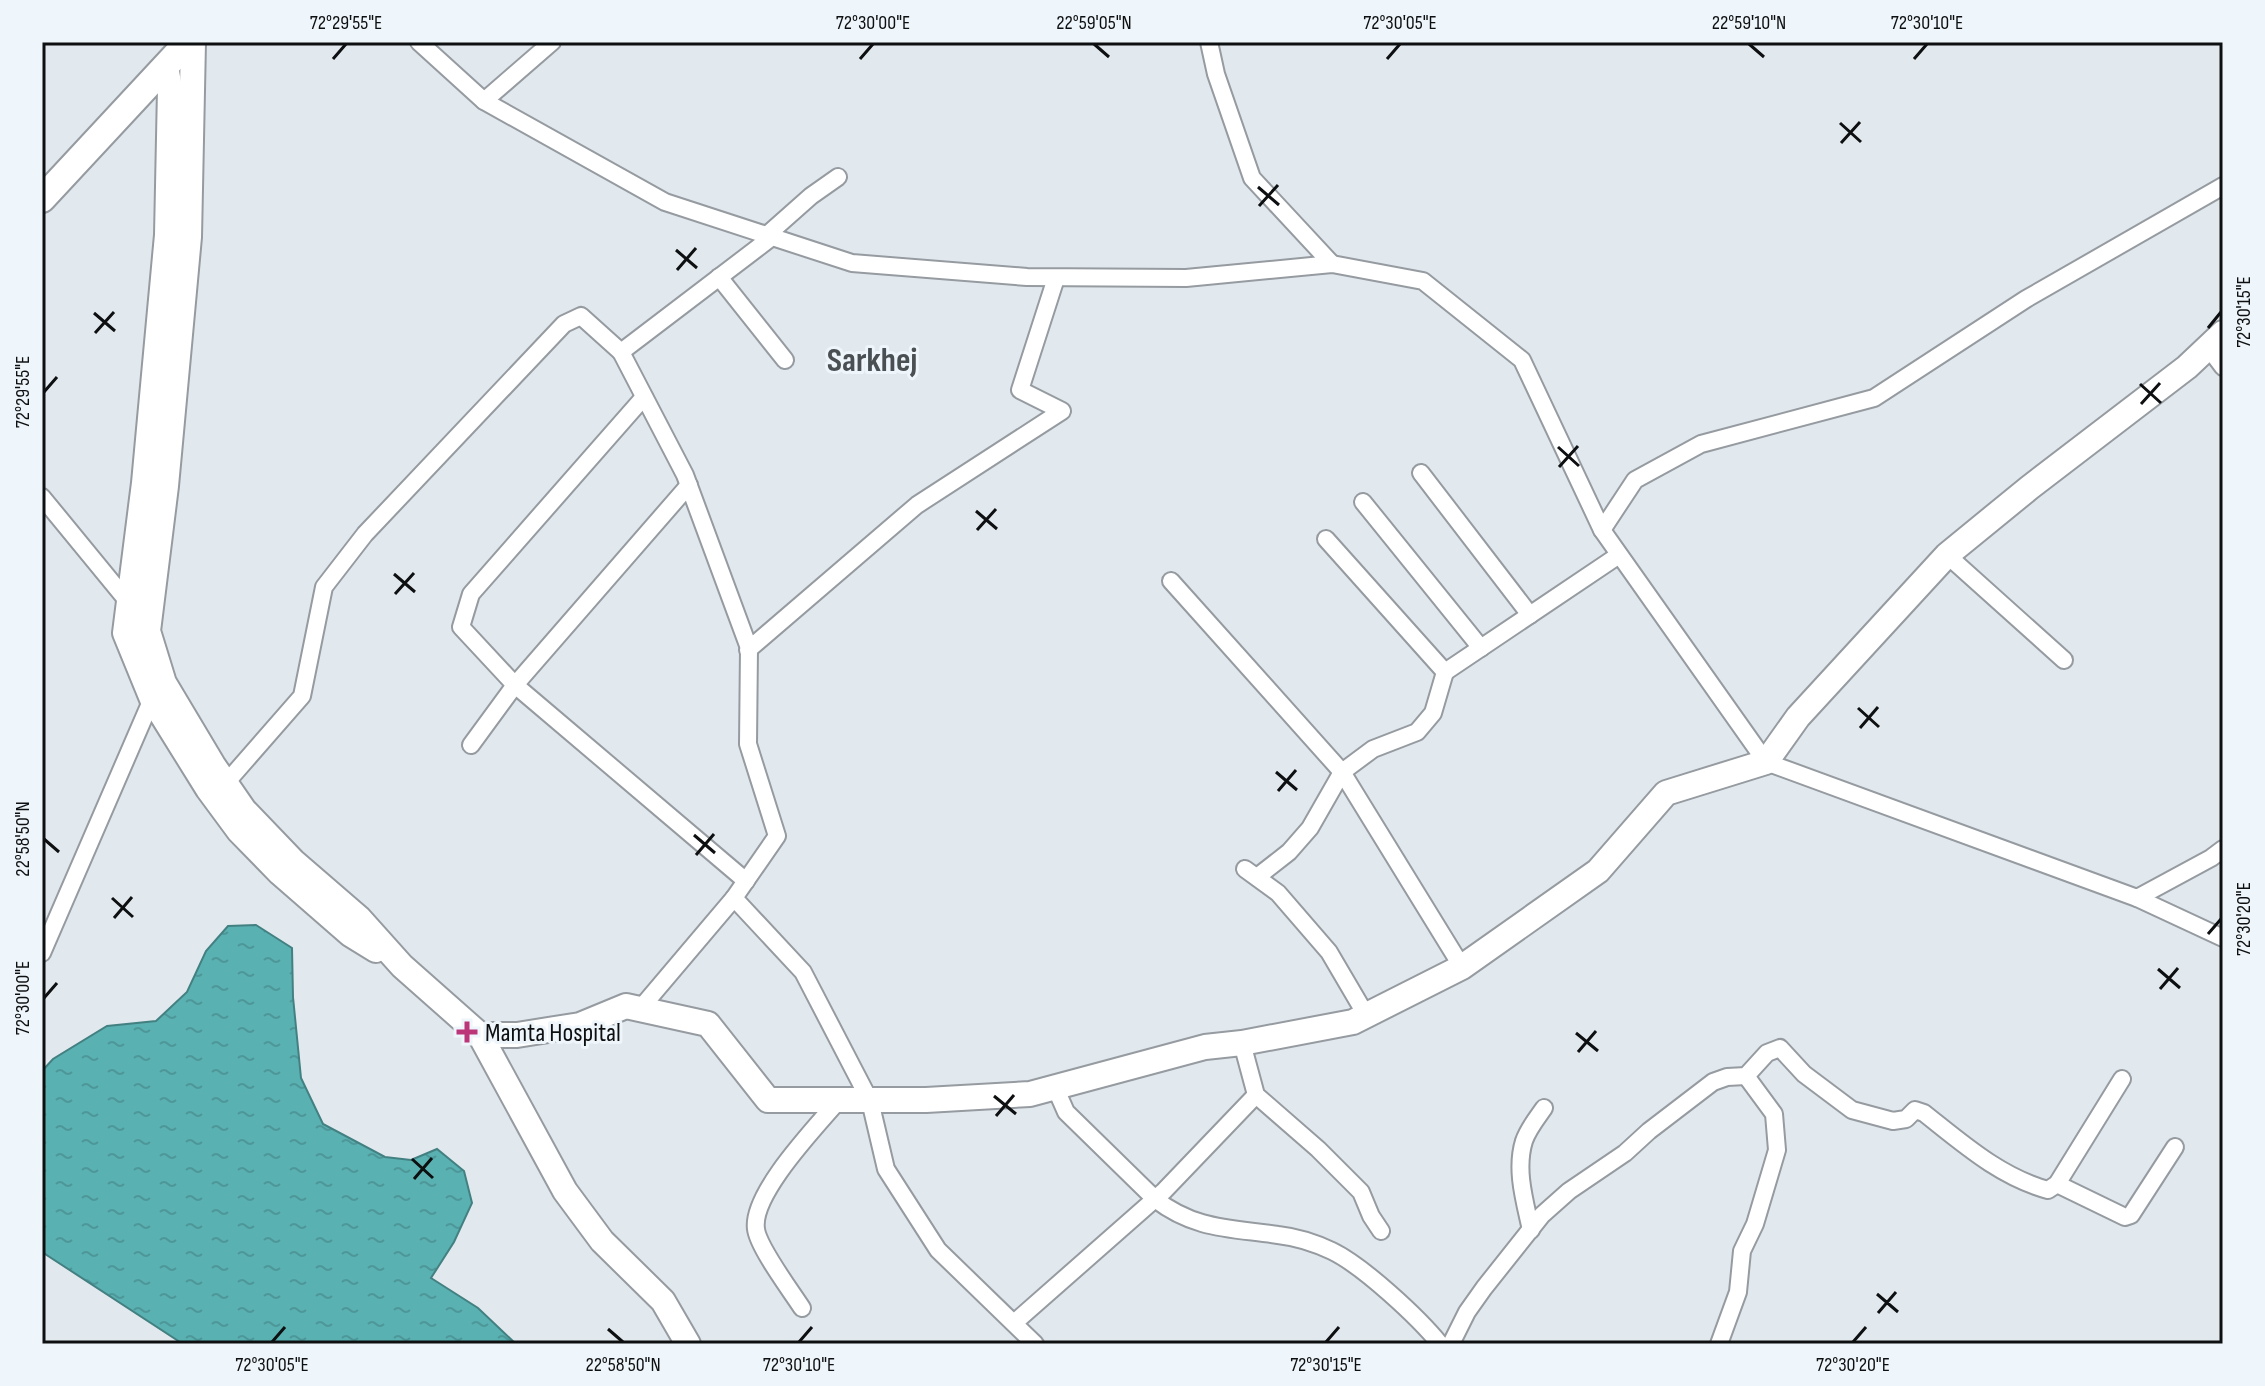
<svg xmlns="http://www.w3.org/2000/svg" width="2265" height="1386" font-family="'Sofia Sans Condensed',sans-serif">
<defs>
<pattern id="water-ripples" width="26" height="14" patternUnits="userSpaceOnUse" patternTransform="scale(2)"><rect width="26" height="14" fill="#5ab1b2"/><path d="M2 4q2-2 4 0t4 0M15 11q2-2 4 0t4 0" fill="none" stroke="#4d9798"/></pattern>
</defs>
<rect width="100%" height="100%" fill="#e2e9ee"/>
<path fill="url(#water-ripples)" stroke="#438082" stroke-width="2" d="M256,925L292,948L293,997L301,1078L323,1124L385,1157L411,1160L437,1149L464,1171L472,1203L454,1242L431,1278L478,1308L516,1344H183L42,1252V1071L53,1059L107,1026L156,1021L187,992L206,951L228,926Z"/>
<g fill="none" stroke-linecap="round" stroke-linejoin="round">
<defs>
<g id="street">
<path d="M419,42L484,101L665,202L852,263L1027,277L1186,278L1332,264L1423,281L1522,360L1602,530L1766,762L2137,898L2211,858L2223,849"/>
<path d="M1209,42L1216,74L1252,178L1332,264"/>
<path d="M484,101L552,42"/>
<path d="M767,235L811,196L838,177"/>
<path d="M772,237L621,352L685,475L749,648L748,744L777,836L734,898L803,972L870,1101L886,1169L938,1250L1035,1344"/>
<path d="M719,277L785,360"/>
<path d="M2208,347L2223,367"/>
<path d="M1421,473L1530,615"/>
<path d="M689,485L515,685L746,881"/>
<path d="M42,497L129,603"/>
<path d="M1363,502L1481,648"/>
<path d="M1602,530L1635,480L1701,444L1874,398L2026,299L2223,186"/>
<path d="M1326,539L1445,672L1619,555"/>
<path d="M1947,555L2064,660"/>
<path d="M1171,581L1342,772L1462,967"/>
<path d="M748,650L917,505L1062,411L1020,390L1056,278"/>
<path d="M471,745L515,685L461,627L471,594L644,397"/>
<path d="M226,783L302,696L324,587L365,534L564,324L581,316L621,352"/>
<path d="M1245,869L1278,893L1329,952L1366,1015"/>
<path d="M1257,877L1289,852L1310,828L1342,772L1373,749L1417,732L1433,713L1445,672"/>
<path d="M2137,898L2223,938"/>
<path d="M42,953L152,699"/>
<path d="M640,1009L734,898"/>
<path d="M1242,1043L1256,1095L1318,1149L1361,1192L1371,1216L1381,1231"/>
<path d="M1055,1087L1066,1112L1155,1199C1195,1230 1231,1228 1278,1235C1296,1237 1315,1243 1332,1251C1363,1266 1418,1317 1440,1344"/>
<path d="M2057,1184L2125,1217L2131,1215L2175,1147"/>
<path d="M1531,1230C1525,1202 1515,1170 1524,1141C1528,1129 1537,1118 1544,1108"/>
<path d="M802,1308C791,1291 758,1247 756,1229C751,1194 816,1127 838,1101"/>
<path d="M1014,1323L1164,1191L1256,1095"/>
<path d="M1451,1344L1467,1312L1484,1288L1542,1215L1569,1191L1625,1153L1649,1131L1713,1082L1727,1077L1746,1076L1767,1053L1780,1048L1804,1074L1852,1110L1893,1121L1906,1119L1915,1110L1924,1113C1962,1143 2000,1177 2048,1190L2057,1184L2122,1079"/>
<path d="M1719,1344L1738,1292L1742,1251L1755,1224L1777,1150L1774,1114L1746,1076"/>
</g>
<g id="secondary">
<path d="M193,42L189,237L166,486L148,631L164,683L213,765L244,810L293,861L359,918L402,966L480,1035L565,1191L602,1241L663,1301L688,1344"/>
<path d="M166,66L170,89L167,235L144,483L125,633L152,699L208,789L239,831L280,873L350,934L376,950"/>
<path d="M480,1035H517L580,1025L626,1006L708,1024L768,1100H926L1030,1094L1205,1047L1242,1043L1353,1022L1462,967L1598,871L1666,793L1766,762L1798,717L1947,555L2029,488L2187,367L2223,333"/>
</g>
<path id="primary" d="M42,199L188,42"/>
</defs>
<use href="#street" stroke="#959ba0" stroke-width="20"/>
<use href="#secondary" stroke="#959ba0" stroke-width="28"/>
<use href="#primary" stroke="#959ba0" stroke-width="30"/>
<use href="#street" stroke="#fff" stroke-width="16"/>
<use href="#secondary" stroke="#fff" stroke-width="24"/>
<use href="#primary" stroke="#fff" stroke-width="26"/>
</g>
<path fill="none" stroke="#0d0f11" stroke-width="3" d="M1094,44L1109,57M1749,44L1764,57M333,59L346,44M860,59L873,44M1387,59L1400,44M1914,59L1927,44M1840,123L1861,142M1841,143L1860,122M1258,187L1279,205M1259,206L1278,185M676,250L697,268M677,270L696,248M94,313L115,331M2208,328L2221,312M95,333L114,312M2140,384L2161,403M44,392L57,377M2141,404L2160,383M1558,447L1579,466M1559,467L1578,446M976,511L997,529M977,530L996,509M394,574L415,592M395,594L414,573M1858,708L1879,727M1860,728L1878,707M1276,772L1297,790M1278,791L1296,770M694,835L715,853M44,839L59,852M696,855L714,834M112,898L133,917M114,918L132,897M2208,934L2221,919M2158,969L2180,988M2160,989L2178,968M44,998L57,983M1576,1033L1598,1051M1578,1052L1596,1031M994,1096L1016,1114M996,1116L1014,1095M412,1159L433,1178M414,1179L432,1158M1877,1294L1898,1312M1878,1313L1896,1292M608,1329L623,1342M272,1342L285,1327M799,1342L812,1327M1326,1342L1339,1327M1853,1342L1866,1327"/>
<path fill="#bb3578" stroke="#eff6fb" stroke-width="3" d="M463 1020h8v8h8v8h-8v8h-8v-8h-8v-8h8z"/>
<g text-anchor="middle" stroke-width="6" stroke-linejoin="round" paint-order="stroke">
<g font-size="26" fill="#0d0f11" stroke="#eff6fb" text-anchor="start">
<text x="485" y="1041">Mamta Hospital</text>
</g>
<g font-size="34" font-weight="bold" fill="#494f53" stroke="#eff6fb">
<text x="872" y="371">Sarkhej</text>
</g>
</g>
<rect width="2265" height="1386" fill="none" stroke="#eff6fb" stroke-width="88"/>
<rect x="44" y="44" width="2177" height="1298" fill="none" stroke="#0d0f11" stroke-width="3"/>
<g font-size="20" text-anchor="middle" fill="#0d0f11">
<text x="346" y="29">72°29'55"E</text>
<text x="873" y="29">72°30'00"E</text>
<text x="1094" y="29">22°59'05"N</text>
<text x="1400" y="29">72°30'05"E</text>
<text x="1749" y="29">22°59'10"N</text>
<text x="1927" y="29">72°30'10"E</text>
<text transform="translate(2243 312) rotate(-90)" y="7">72°30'15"E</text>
<text transform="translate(22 392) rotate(-90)" y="7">72°29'55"E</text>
<text transform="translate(22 839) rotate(-90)" y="7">22°58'50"N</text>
<text transform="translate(2243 919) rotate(-90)" y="7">72°30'20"E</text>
<text transform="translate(22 998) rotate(-90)" y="7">72°30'00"E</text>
<text x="272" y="1371">72°30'05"E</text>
<text x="623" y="1371">22°58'50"N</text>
<text x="799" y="1371">72°30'10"E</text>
<text x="1326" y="1371">72°30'15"E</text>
<text x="1853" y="1371">72°30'20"E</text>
</g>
</svg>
